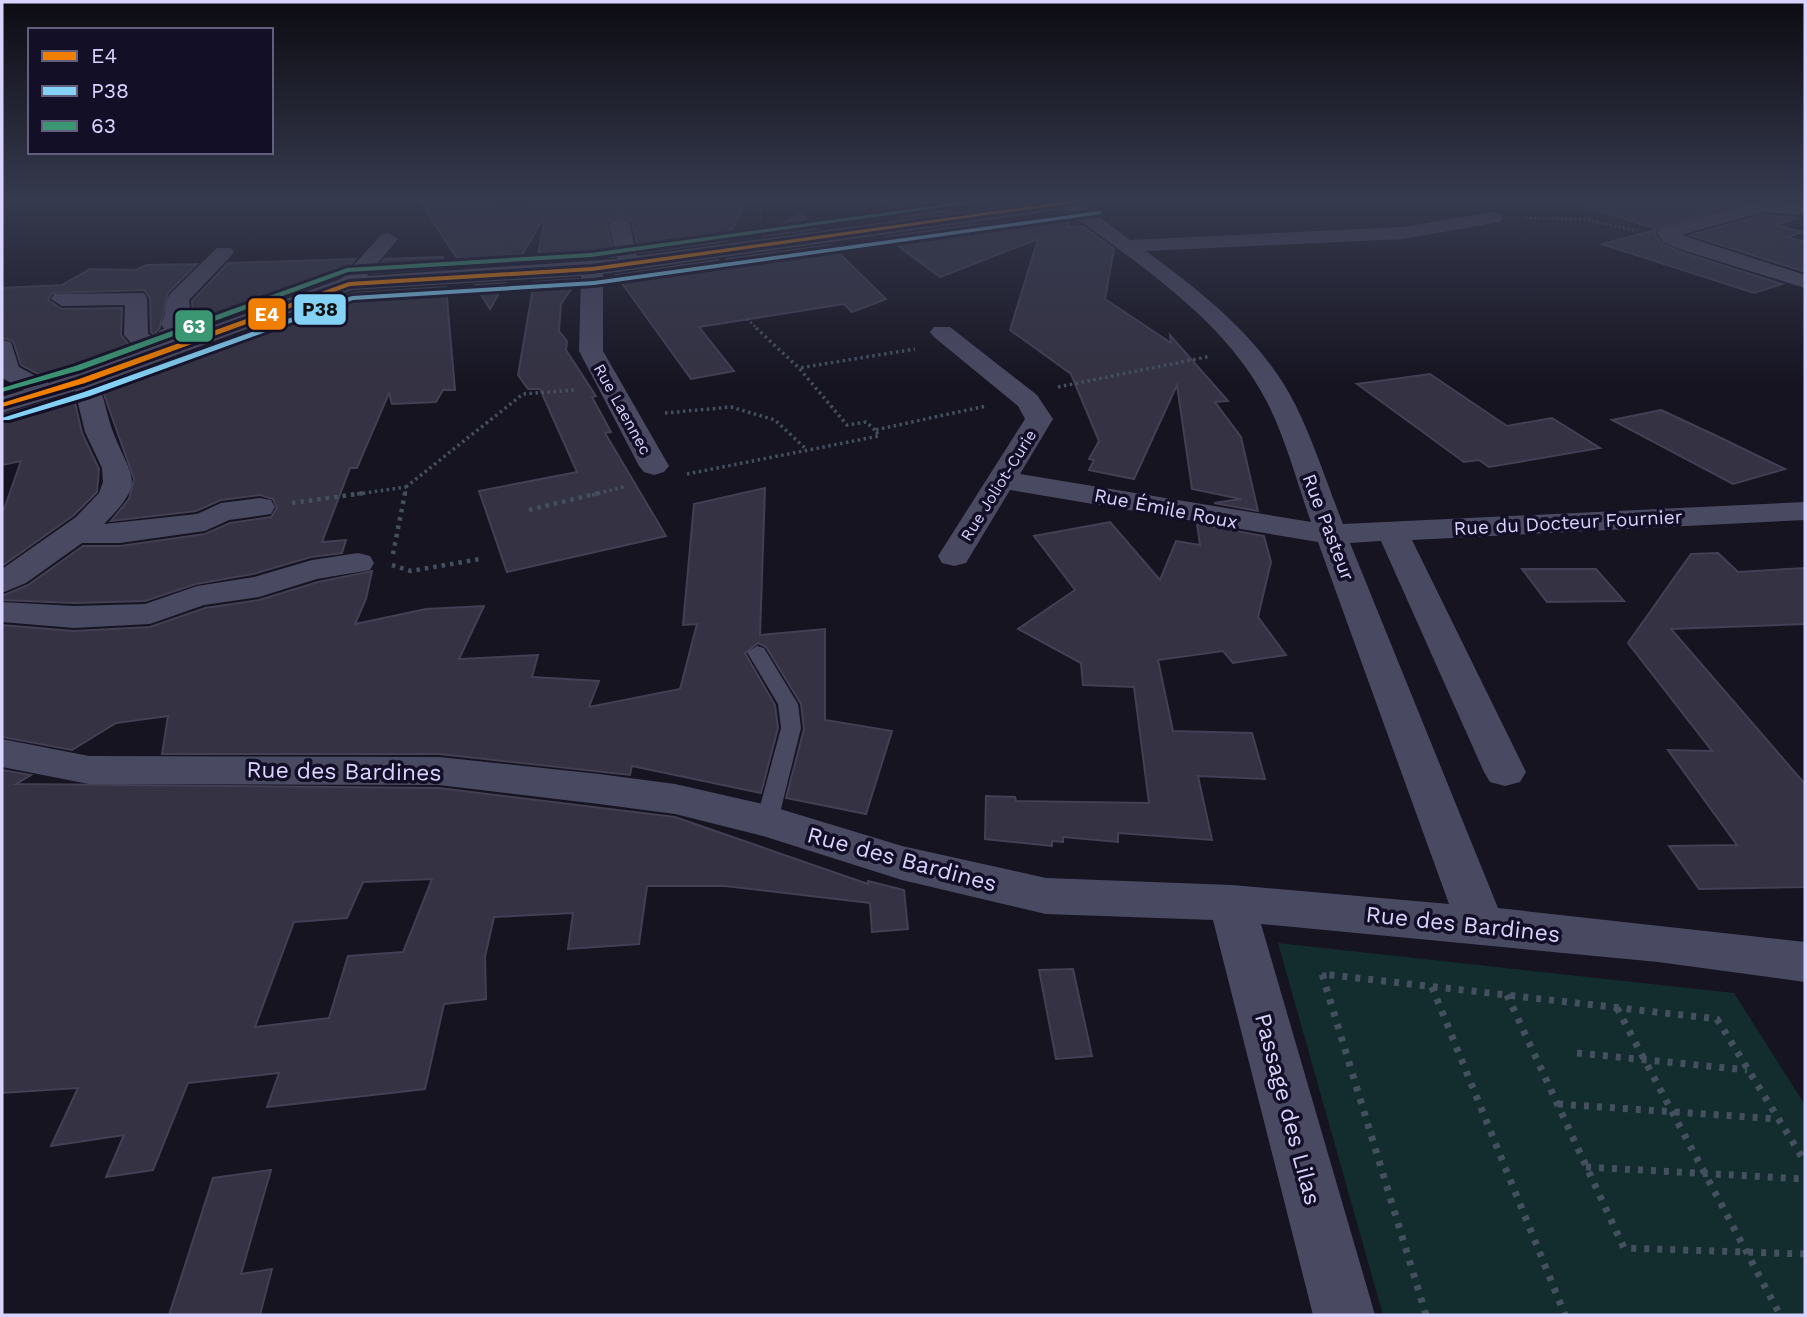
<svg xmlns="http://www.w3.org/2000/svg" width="1807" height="1317" font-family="'Work Sans',sans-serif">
<rect width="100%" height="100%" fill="#161421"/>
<path fill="#132c2d" d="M1278,943L1734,993L1805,1105V1315H1383Z"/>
<g fill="#343243" stroke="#433f54" stroke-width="2" fill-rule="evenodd">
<path d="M418,199H493L485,207L600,206L603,199H644L643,202H745L727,241L639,253L632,222L618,215L607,222L614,257L601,255L598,258L537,262L545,216L517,263L463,267Z"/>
<path d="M876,199H931L949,211L902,217Z"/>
<path d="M1588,199H1727L1742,203L1657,229L1586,207Z"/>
<path d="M800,213L816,229L763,236Z"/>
<path d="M1763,215L1797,218L1776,225L1802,232L1787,237L1805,242V272L1690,235Z"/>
<path d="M1068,221V227L1083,226L1114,249L1105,299L1171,343L1170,335L1228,401L1215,402L1241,437L1258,511L1214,503L1241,499L1192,489L1177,385L1134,479L1089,470L1094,460L1089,459L1099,441L1071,374L1010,330L1038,239L940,277L886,237L970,225Z"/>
<path d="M1656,230L1655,234L1661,243L1678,251L1782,284L1754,293L1602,244Z"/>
<path d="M831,245L886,299L852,312L844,304L699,327L734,371L691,379L616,275L718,260L716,266L727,259Z"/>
<path d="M443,257L444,268L373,273L385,259Z"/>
<path d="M355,259L340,277L181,335L193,314L192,301L228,263Z"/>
<path d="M197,264L168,293L160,327L154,335L151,332L150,298L144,290L52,293L48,300L62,309L122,308L121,335L134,351L49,380L21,365L13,341L2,338V288L62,285L90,269L136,270L147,265Z"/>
<path d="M578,279L561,304L559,331L567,341L566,350L596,396L592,397L611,432L605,433L666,536L507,572L479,491L577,472L540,389H528L518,375L534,282Z"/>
<path d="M505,283L490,309L475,285Z"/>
<path d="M446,287L455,390H443L436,402L392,404L389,393L357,468H350L322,542L346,540L342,553L311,557L253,574L196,584L145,601L74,603L2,600V596L28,585L83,546H120L205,534L230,523L271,517L277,508L273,499L260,495L221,500L196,511L111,521L129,499L134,479L101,386L353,293Z"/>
<path d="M1430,374L1507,426L1552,418L1600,448L1489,467L1479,460L1464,462L1357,384Z"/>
<path d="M73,394L82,433L99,469L97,492L74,515L2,566V515L21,461L2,465V415Z"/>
<path d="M1661,410L1719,437L1785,469L1733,484L1612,420Z"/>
<path d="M765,488L760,635L825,629V720L892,731L866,814L786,798L804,729L801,704L766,647L758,643L745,653L775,705L778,728L761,793L632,766L630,775L439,754H162L168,716L116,723L72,750L2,737V625L74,631L150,627L205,608L259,600L318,582L372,571L366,599L355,624L426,609L484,606L459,659L538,655L532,677L599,681L589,707L680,689L697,624L683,625L694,504Z"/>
<path d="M1110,522L1160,580L1176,541L1200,545L1197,524L1264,536L1271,562L1258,617L1286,655L1233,663L1223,651L1158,660L1173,731L1252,733L1265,779L1198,776L1212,840L1118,833V842L1063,837V842L1052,841V846L985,839L986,796L1015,797L1016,801L1149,803L1134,687L1083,685L1081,663L1018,629L1075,590L1034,536Z"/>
<path d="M1718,553L1738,572L1805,568V624L1671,629L1805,784V887L1699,889L1669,846L1737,845L1668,750L1712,751L1628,643L1691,554Z"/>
<path d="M1522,569H1596L1624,601L1547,602Z"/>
<path d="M2,770L31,775L16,784L439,788L675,817L868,884V881L904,890L908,929L872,932L870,903L725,886H647L639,944L568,949L573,913L494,917L485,957L486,999L444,1004L425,1089L267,1107L279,1073L188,1083L153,1170L106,1177L124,1135L51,1146L78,1088L2,1093ZM432,879L403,952L348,956L329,1018L255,1027L294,922L347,918L363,882Z"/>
<path d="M1073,969L1092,1056L1056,1059L1039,970Z"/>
<path d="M271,1170L241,1274L272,1269L260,1315H169L213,1178Z"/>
</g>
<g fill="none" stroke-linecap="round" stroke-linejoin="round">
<g stroke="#44505f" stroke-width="2.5" stroke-dasharray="2 2.5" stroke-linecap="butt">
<path d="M760,199L761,220"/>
<path d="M1525,218L1584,219L1637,231"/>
<path d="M747,319L758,329"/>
</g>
<g stroke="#44505f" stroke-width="3.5" stroke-dasharray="2.5 3.5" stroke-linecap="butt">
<path d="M756,328L799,368"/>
<path d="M1058,387L1211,356"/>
<path d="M665,413L731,407L775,420L806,449"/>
<path d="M875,430L866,422L847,425L799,368L915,349"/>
<path d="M687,474L879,436L875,430L986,406"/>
<path d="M406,487L523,394L575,390"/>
<path d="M351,495L406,487L405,495"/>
<path d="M592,495L627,486"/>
</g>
<g stroke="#44505f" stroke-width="4.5" stroke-dasharray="3.5 5" stroke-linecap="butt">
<path d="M292,503L364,493"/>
<path d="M529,510L599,493"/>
<path d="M393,554L405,493"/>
<path d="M392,565L411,571L480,559"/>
</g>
<path stroke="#44505f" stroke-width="5" stroke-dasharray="4.5 6" stroke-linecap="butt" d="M1322,975H1328"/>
<g stroke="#44505f" stroke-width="7" stroke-dasharray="5 8" stroke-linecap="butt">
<path d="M1432,987L1565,1315"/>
<path d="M1507,995L1624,1248L1805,1254"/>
<path d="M1617,1008L1780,1315"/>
<path d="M1577,1053L1747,1070"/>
<path d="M1558,1104L1778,1119"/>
<path d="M1586,1167L1805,1179"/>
<path d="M1426,1315L1322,974L1717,1019L1805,1162"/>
</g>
<path fill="#4a4962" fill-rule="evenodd" d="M757,646L764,648L798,704L801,728L778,821L775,827H759L756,821L781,728L778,704L747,652Z"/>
<g fill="#4a4962" fill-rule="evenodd">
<path d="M1057,199H1106L1104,203L1085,206L1130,240L1403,227L1493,212L1500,214L1503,218L1500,222L1403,239L1146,251C1203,293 1262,339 1295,404C1314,442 1327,484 1343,524L1805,502V520L1412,540L1526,772L1520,782L1505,786L1490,782L1484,772L1381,541L1350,543L1498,908L1805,942V982L1658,962L1261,924L1375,1315H1313L1213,920L1046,914L902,880L763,836L675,814L599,804L439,785L89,784L2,767V739L89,756L439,757L599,774L675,784L767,805L902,846L1046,878L1232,885L1449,904L1318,542L1010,490L966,563L954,566L942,563L938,556L1025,419L1018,406L934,337L930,332L934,327H950L1037,395L1053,419L1020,474L1311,522C1297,483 1286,439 1267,402C1224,318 1138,265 1065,209L603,274V351L669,466L664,472L654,475L644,472L639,466L579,351L581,276L352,290L98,384C105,399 107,416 113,432C131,479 148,480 104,524L197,514L221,503L260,498L271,500L275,507L271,514L229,520L205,531L120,543H82L26,583L2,593V569L76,517L99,493L103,482L102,468L85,432L75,391L2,413V397L24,390L2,378V340L11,342L19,367L49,383L139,352L124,335L125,305L62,306L51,299L54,294L144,293L147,298L148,333L154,339L160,330L164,329L161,324C167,314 164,303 170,294L217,248H231L234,252L231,256L189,300L191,313L181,329L177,330L179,338L341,279L381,235L388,233L398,239L367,276L617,259L609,223L619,217L629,223L637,256Z"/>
<path d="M1762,200L1805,203V215L1763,212L1681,235L1805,275V288L1679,249L1663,242L1657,233L1660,229Z"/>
<path d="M358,553L370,556L374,563L370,570L317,579L259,597L204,605L150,624L74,628L2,622V602L74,606L145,604L197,586L254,577L312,560Z"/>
</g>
<defs>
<path id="bus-1" d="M1086,199H1100L592,271L350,286L85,383L2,407V403L79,379L349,282L592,267Z"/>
<path id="bus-2" d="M1099,211L1102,213L1101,214L594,285L353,300L90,396L9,420H3L2,418L84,392L352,296L594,281Z"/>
<path id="bus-3" d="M985,199H999L591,257L348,272L81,370L2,392V388L75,366L347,268L591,253Z"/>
</defs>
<use href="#bus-1" stroke="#130f26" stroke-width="6"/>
<use href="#bus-2" stroke="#130f26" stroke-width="6"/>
<use href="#bus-3" stroke="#130f26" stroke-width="6"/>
<use href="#bus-1" fill="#f07e00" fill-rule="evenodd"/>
<use href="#bus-2" fill="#83d1f5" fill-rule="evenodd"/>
<use href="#bus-3" fill="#3b9672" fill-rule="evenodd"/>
</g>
<linearGradient id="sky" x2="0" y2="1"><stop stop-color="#0c0b12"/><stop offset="0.52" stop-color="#363a4e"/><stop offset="1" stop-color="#363a4e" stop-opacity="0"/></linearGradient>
<rect width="1807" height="383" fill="url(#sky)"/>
<g text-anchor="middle" stroke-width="7" stroke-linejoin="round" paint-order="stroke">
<g font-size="16" fill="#d9d4ff" stroke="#130f26">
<text transform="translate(623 409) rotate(61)" y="6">Rue Laennec</text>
<text transform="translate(998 485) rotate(-58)" y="6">Rue Joliot-Curie</text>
</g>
<g font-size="19" fill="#d9d4ff" stroke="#130f26">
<text transform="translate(1166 508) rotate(11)" y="7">Rue Émile Roux</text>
<text transform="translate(1568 522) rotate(-3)" y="7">Rue du Docteur Fournier</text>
<text transform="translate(1329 527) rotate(69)" y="7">Rue Pasteur</text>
</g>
<g font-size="23" fill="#d9d4ff" stroke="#130f26">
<text transform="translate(344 771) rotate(1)" y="8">Rue des Bardines</text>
<text transform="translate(902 859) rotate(15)" y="8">Rue des Bardines</text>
<text transform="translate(1463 924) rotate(6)" y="8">Rue des Bardines</text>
<text transform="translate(1288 1109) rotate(75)" y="8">Passage des Lilas</text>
</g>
</g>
<g stroke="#130f26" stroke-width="2.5">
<rect x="293" y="293" width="54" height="33" rx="7" fill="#83d1f5"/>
<rect x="247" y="297" width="40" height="34" rx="7" fill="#f07e00"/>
<rect x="174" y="309" width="40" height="34" rx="7" fill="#3b9672"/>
</g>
<g font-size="19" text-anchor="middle" font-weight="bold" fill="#fff">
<text x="267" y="321">E4</text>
<text x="194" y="333">63</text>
</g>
<g font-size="19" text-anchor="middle" font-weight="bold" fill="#111">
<text x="320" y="316">P38</text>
</g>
<rect width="1807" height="1317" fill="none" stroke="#d9d4ff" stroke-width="7"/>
<rect x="28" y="28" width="245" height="126" fill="#130f26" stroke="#625e7d" stroke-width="2"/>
<rect x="42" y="51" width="35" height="10" fill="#f07e00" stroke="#625e7d" stroke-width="2"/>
<text x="91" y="63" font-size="21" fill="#d9d4ff">E4</text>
<rect x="42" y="86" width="35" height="10" fill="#83d1f5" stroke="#625e7d" stroke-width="2"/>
<text x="91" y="98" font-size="21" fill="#d9d4ff">P38</text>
<rect x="42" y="121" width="35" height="10" fill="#3b9672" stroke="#625e7d" stroke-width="2"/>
<text x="91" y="133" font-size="21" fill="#d9d4ff">63</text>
</svg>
